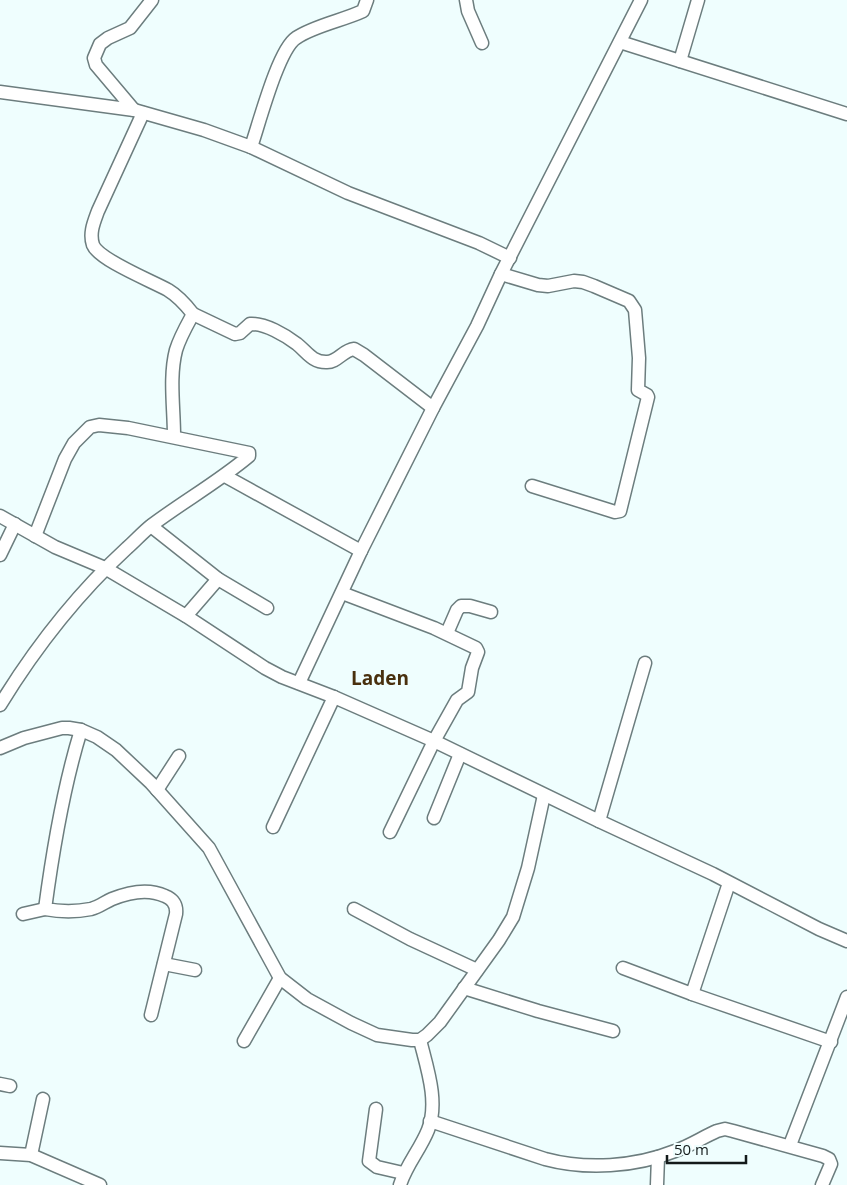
<svg xmlns="http://www.w3.org/2000/svg" width="847" height="1185" font-family="'Open Sans',sans-serif">
<rect width="100%" height="100%" fill="#effefe"/>
<g fill="none" stroke-linecap="round" stroke-linejoin="round">
<defs>
<g id="street">
<path d="M466,0L468,11L482,43"/>
<path d="M620,42L847,114"/>
<path d="M680,61L698,0"/>
<path d="M0,92L134,110L204,130L251,147L348,193L479,243L510,258"/>
<path d="M134,110L96,65L94,58L100,44L108,38L130,28L152,0"/>
<path d="M143,113L98,211C94,222 89,233 93,245C99,260 152,281 168,290C178,296 186,305 193,314C187,325 180,337 176,350C169,377 174,408 174,436"/>
<path d="M251,147C259,124 278,50 296,38C313,26 344,20 363,11L367,0"/>
<path d="M501,274L538,285L548,286L574,281L583,282L594,286L629,301L635,310L639,358L638,390L647,395L648,397L620,511L615,512L532,486"/>
<path d="M193,314L235,334L240,333L250,324C265,323 285,335 297,344C307,352 312,362 326,362C337,363 343,350 354,349L364,355L433,408"/>
<path d="M225,476L361,551"/>
<path d="M0,516L55,547L105,568L186,616L265,668L282,677L334,697L434,741L599,821L713,874L819,929L847,941"/>
<path d="M151,526L218,579L267,608"/>
<path d="M0,555L15,524"/>
<path d="M342,593L434,628L476,648L478,652L472,668L468,692L457,700L434,741L390,832"/>
<path d="M186,616L218,579"/>
<path d="M447,633L457,610L461,606H470L491,612"/>
<path d="M299,683L361,551L433,408L477,326L501,274L641,0"/>
<path d="M0,705C35,648 77,594 127,548C135,541 143,532 152,525C184,501 218,482 249,456V453L128,428L99,425L90,427L74,443L65,459L35,536"/>
<path d="M81,730C63,788 53,849 45,909C61,912 76,912 91,909C99,907 105,902 112,899C129,892 148,888 165,896C173,899 177,905 176,914L151,1015"/>
<path d="M0,748L24,738L62,728H69L81,730L97,737L116,750L151,783L209,848L280,978L307,999L351,1023L377,1035L412,1040H420L427,1035L440,1022L499,940L513,917L528,868L544,795"/>
<path d="M157,790L179,756"/>
<path d="M434,818L460,754"/>
<path d="M599,821L645,663"/>
<path d="M273,827L334,697"/>
<path d="M354,909L410,939L477,970"/>
<path d="M23,914L45,909"/>
<path d="M164,964L195,970"/>
<path d="M623,968L692,994L831,1042"/>
<path d="M464,988L538,1011L613,1031"/>
<path d="M692,994L729,883"/>
<path d="M244,1041L280,978"/>
<path d="M0,1084L10,1086"/>
<path d="M376,1109L369,1161L377,1167L403,1173"/>
<path d="M430,1121L545,1159C586,1170 635,1167 675,1151C690,1146 703,1137 717,1131L725,1129L733,1131L823,1156L829,1159L831,1164L822,1185"/>
<path d="M790,1145L847,997"/>
<path d="M0,1153L31,1155L100,1185"/>
<path d="M31,1155L43,1099"/>
<path d="M400,1185C406,1165 420,1150 428,1130C439,1102 427,1068 420,1040"/>
<path d="M657,1185L658,1157"/>
</g>
</defs>
<use href="#street" stroke="#6c7d7e" stroke-width="15"/>
<use href="#street" stroke="#fff" stroke-width="12"/>
</g>
<g text-anchor="middle" stroke-width="4" stroke-linejoin="round" paint-order="stroke">
<g font-size="19" font-weight="bold" fill="#49300e" stroke="#effefe">
<text x="380" y="685">Laden</text>
</g>
</g>
<path d="M667 1155v8h79v-8" fill="none" stroke="#131a1a" stroke-width="2.5"/>
<text x="674" y="1155" font-size="15" fill="#131a1a" stroke="#effefe" stroke-width="4" paint-order="stroke">50 m</text>
</svg>
